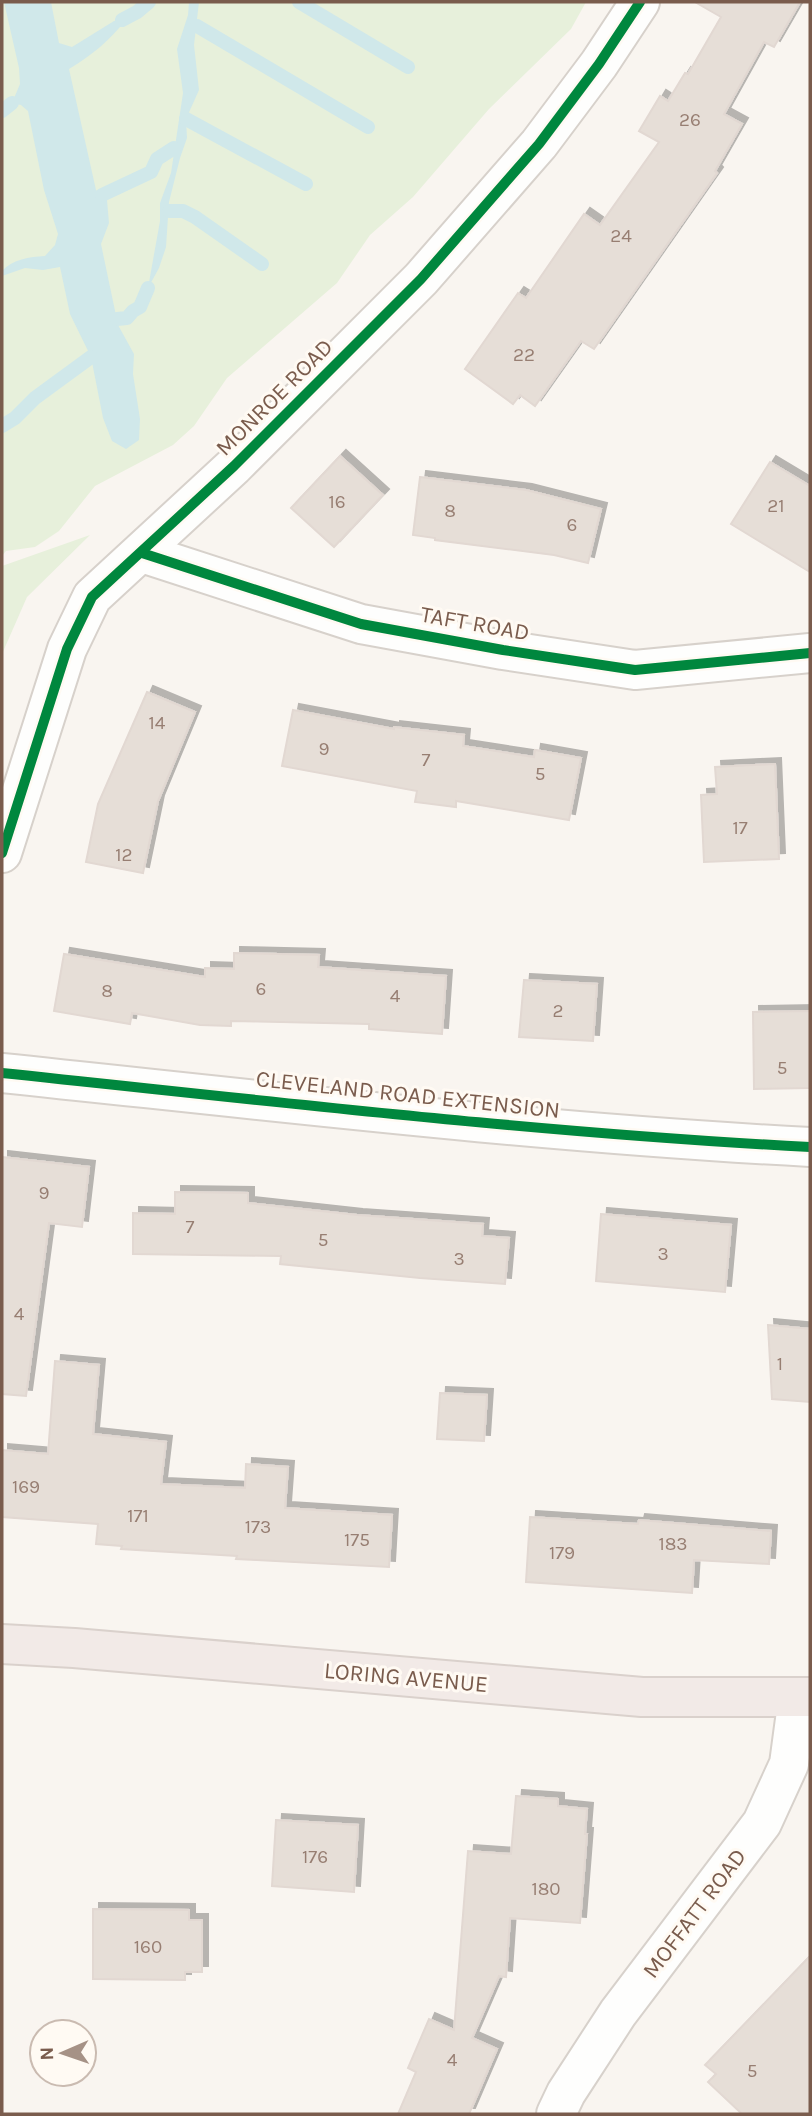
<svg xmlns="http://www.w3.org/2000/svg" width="812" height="2116" font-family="Karla,sans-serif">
<defs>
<filter id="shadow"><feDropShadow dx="6" dy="-6" stdDeviation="0" flood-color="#0004"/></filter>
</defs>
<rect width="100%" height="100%" fill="#f9f5f0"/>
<g fill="#e7f0db">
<path d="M2,2H586L571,29L489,109L413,197L370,235L337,283L227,378L194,426L173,445L95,486L59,531L35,547L6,551L2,556Z"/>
<path d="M90,535L27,597L2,654V566Z"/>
</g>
<g fill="#d0e8ea">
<path d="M4,2H51L59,43L72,47L114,21L119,20L125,21C109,41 91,56 69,69L96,190L107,200L109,223L101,244L118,325L134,354L133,374L140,419L139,440L126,449L112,441L103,418L91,357L70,314L60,267L43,270L25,268L2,276V271C13,259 29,257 45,256L55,245L58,234L44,190L28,111L21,105L12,103L20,84L19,68Z"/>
<path d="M189,2H199L194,45L199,90L186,119L187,138L180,158L169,202L166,247L159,268L148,288L160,221V203L171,173L183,93L177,49L188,15Z"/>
</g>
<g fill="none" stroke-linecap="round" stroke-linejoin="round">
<g stroke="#d0e8ea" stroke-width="14">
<path d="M299,2L408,67"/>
<path d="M122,20L137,12L149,2"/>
<path d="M197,26L368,127"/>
<path d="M2,111L12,103"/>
<path d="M186,119L306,184"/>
<path d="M102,195L151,172L157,159L174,148"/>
<path d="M169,211H183L195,217L262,264"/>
<path d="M117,319L127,318L133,311L140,307L148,288"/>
<path d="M2,426L15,418L35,398L91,357"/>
</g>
</g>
<g fill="#e6ded7" stroke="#e2d8d2" stroke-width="2" filter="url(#shadow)">
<path d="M695,2H800L774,47L764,42L724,114L742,124L715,171L717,173L594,349L581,341L535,406L520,395L513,404L465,369L518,293L526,298L584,214L600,225L659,142L639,131L660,96L668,101L685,73L688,74L721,17Z"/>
<path d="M340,456L383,495L334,547L291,508Z"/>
<path d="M770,462L810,486V572L731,524Z"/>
<path d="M420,477L526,490L601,509L588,563L554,555L435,540V538L413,535Z"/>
<path d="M147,692L195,712L158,801L143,873L86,862L98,804Z"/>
<path d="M293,710L394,729V727L464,735L463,746L534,757L535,750L581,758L569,820L456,801V807L415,802L417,791L282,766Z"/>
<path d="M775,764L779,859L704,862L701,795L717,794L715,767Z"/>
<path d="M234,953L319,955L318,967L446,976L442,1034L369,1029V1024L231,1021V1026L200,1025L132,1013L130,1024L54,1011L64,954L205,977V968L234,969Z"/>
<path d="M524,980L597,984L593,1041L519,1037Z"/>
<path d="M810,1011V1088L754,1089L753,1012Z"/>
<path d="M2,1157L89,1167L82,1227L49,1223L26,1396L2,1394Z"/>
<path d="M175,1192L248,1193V1203L357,1215L483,1224L482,1236L509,1238L505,1284L420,1278L280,1264L281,1256L133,1254V1213L175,1214Z"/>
<path d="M601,1214L731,1225L725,1292L596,1281Z"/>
<path d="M768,1325L810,1329V1402L772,1399Z"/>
<path d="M55,1361L99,1365L93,1434L166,1442L161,1484L245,1488L246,1464L288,1467L285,1508L392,1515L389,1567L236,1559L237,1556L121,1549L122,1546L96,1544L98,1524L2,1517V1450L48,1454Z"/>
<path d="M440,1393L487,1395L484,1441L437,1439Z"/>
<path d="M530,1517L638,1524L639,1520L771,1531L769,1564L694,1560L692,1593L526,1582Z"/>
<path d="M516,1796L558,1799V1806L587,1809L585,1834H587L580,1923L510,1918L506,1977L499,1976L472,2038L497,2049L469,2114H398L416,2072L408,2068L429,2019L454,2030L468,1851L511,1854Z"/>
<path d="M276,1820L358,1825L354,1892L272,1886Z"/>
<path d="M93,1909L189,1910V1920H202V1972H185V1980L93,1979Z"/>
<path d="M810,1956V2114H742L708,2082L716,2074L705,2065Z"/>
</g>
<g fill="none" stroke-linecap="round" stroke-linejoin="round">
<defs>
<g id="street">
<path d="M142,553L361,624L503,650L635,670L810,653"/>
<path d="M2,853L67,649L92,597L234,466L421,279L539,144L599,64L640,2"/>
<path d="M2,1073C271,1101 540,1133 810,1147"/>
<path d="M556,2114L566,2093L618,2013L762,1823L789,1764L798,1697"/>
</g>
<path id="highway" d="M2,1644L74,1648L642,1697H810"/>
</defs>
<use href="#street" stroke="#d7d1cb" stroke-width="42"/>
<use href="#highway" stroke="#dad1cc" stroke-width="42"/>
<use href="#street" stroke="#fefefd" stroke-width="38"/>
<use href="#highway" stroke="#f2eae7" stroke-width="38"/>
<defs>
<g id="cycleway">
<path d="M142,553L361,624L503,650L635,670L810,653"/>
<path d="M2,853L67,649L92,597L234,466L421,279L539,144L599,64L640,2"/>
<path d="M2,1073C271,1101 540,1133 810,1147"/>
</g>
</defs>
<use href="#cycleway" stroke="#fffaf3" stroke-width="15"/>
<use href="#cycleway" stroke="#00873e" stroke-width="10"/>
</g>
<g text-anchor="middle" stroke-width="6" stroke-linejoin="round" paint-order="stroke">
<g font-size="19" fill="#977e72">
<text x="690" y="126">26</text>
<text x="621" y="242">24</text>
<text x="524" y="361">22</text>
<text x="337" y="508">16</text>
<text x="776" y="512">21</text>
<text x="450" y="517">8</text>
<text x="572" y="531">6</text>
<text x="157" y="729">14</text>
<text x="324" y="755">9</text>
<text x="426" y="766">7</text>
<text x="540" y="780">5</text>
<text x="740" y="834">17</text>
<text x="124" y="861">12</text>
<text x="261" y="995">6</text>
<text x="107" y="997">8</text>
<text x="395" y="1002">4</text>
<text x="558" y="1017">2</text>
<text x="782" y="1074">5</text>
<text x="44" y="1199">9</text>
<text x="190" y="1233">7</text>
<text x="323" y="1246">5</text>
<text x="663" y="1260">3</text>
<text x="459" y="1265">3</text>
<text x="19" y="1320">4</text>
<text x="780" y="1370">1</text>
<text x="26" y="1493">169</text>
<text x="138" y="1522">171</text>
<text x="258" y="1533">173</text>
<text x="357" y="1546">175</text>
<text x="673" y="1550">183</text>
<text x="562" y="1559">179</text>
<text x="315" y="1863">176</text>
<text x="546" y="1895">180</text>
<text x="148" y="1953">160</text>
<text x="452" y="2066">4</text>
<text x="752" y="2077">5</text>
</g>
<g font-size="23" fill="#7a5c4d" stroke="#fffaf3">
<text transform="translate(274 397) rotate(-45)" y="8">MONROE ROAD</text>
<text transform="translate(475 623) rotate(10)" y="8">TAFT ROAD</text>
<text transform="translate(408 1094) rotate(6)" y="8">CLEVELAND ROAD EXTENSION</text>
<text transform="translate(406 1677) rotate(5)" y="8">LORING AVENUE</text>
<text transform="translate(694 1913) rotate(-53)" y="8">MOFFATT ROAD</text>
</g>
</g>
<rect width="812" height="2116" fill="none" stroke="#7a5c4d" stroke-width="7"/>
<g transform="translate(63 2053) rotate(268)"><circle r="33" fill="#fffaf3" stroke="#cabbb1" stroke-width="2"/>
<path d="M0-5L12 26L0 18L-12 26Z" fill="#a69286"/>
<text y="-10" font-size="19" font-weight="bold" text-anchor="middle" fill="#7a5c4d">N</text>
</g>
</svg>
